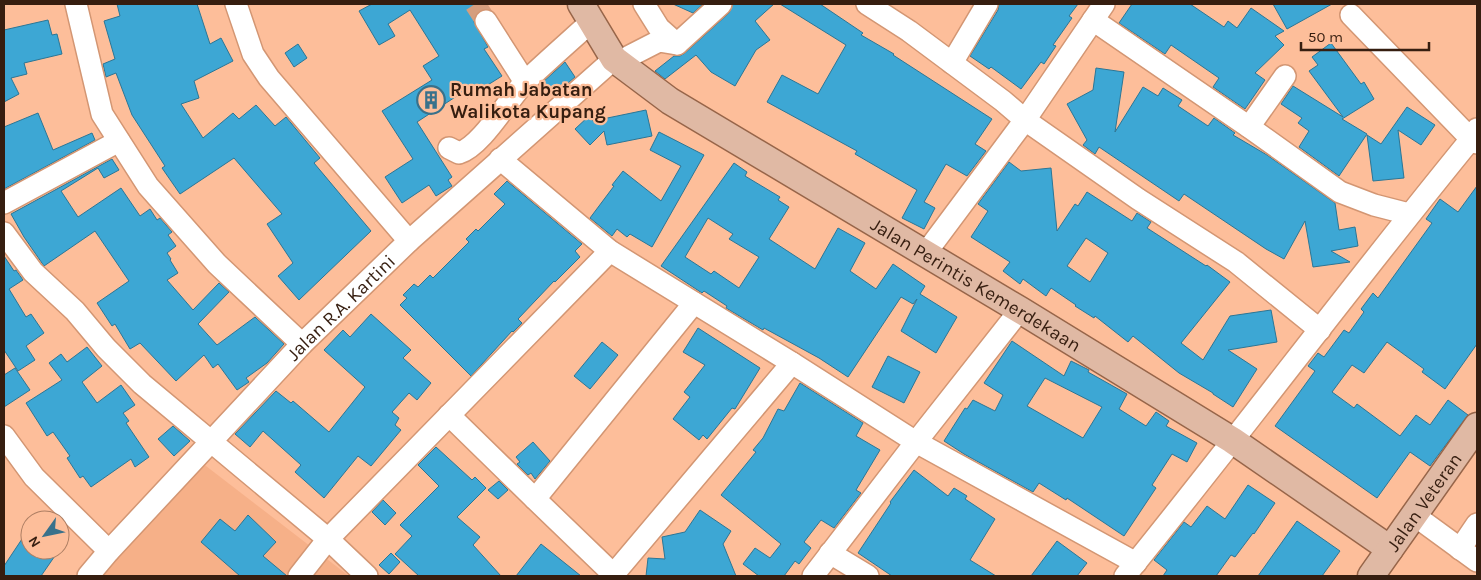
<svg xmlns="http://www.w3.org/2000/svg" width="1481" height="580" font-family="Karla,sans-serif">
<rect width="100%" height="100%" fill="#fdbe9a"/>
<path fill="#f6b088" d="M193,456L349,576H101Z"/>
<g fill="#3da7d4" stroke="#2b7696" fill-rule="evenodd">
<path d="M117,4H197L210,44L221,38L233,61L194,81L199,98L181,104L203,138L233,113L239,119L256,105L275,126L286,117L320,158L314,163L371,231L299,300L278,276L293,263L267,224L282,214L234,158L180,194L162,168L165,166L132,115L116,73L106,77L103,64L115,59L104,21L120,16Z"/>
<path d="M372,4H483L486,9L479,11L475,16L474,22L488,47L484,49L502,76L467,98L463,92L417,122L452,177L448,180L452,186L436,196L429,185L402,203L385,177L413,159L382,111L432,80L423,66L439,56L410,10L388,24L395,36L379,45L359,11Z"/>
<path d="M673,4H703L693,13Z"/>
<path d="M733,4H774L755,21L770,40L756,50L735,86L711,72L696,55L665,79L655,71L674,56H680L685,53L729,13Z"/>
<path d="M780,4H820L863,33L861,35L894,54L893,55L992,119L975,144L986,151L967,176L946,164L924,202L935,208L924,229L902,218L917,190L855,154L857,151L767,102L782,75L818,94L846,45Z"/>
<path d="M999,4H1078L1069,16L1072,18L1053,45L1056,46L1044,64L1041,62L1021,89L991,67L989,69L970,56L998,10Z"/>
<path d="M1132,4H1190L1224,27L1228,21L1237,28L1251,8L1284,31L1275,36L1284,45L1255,73L1265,80L1245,109L1213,87L1219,78L1171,45L1165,54L1119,23Z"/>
<path d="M1273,4H1332L1287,29Z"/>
<path d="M48,20L52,35L57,34L62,54L24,63L27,74L11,78L19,94L4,102V30Z"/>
<path d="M1331,43L1361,84L1364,82L1374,99L1342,119L1367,134L1339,176L1299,147L1309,131L1298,123L1302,118L1281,104L1293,86L1343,117L1309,71L1318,65L1312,57Z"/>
<path d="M298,44L307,58L294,67L285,53Z"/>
<path d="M565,62L575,77L553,96L543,82Z"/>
<path d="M1096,68L1124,72L1115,132L1143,87L1158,96L1163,88L1182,100L1178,106L1208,126L1214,118L1235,133L1233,135L1267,155L1335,203L1339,230L1355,227L1358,246L1331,251L1350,262L1313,267L1305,221L1284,259L1266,249L1184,194L1179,201L1099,147L1095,154L1083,145L1087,140L1067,104L1093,90Z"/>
<path d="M1407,107L1435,125L1421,145L1398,130L1404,178L1373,181L1367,135L1381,144Z"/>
<path d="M646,110L652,136L607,145L604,131L590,145L575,129L589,116L593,121Z"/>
<path d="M38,113L53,150L92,133L95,140L4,189V127Z"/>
<path d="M659,132L704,155L652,247L630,234L627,237L617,229L612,236L590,218L614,186L612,185L623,171L661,201L681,166L650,150Z"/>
<path d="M112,159L119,170L104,178L98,168L61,191L78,217L121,188L140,216L150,209L157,220L160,218L172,232L168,235L176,246L167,253L171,259L170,260L178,273L167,280L193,310L219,283L229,292L198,324L217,345L255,317L284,344L267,363L246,378L249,382L237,390L218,364L213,368L204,355L176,381L140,343L130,349L115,324L112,326L97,303L129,281L95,231L44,266L24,237L11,214Z"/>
<path d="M1009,162L1021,171L1051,168L1057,231L1075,204L1078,206L1087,192L1132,221L1137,213L1151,222L1147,228L1206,266L1207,265L1230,282L1181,343L1203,360L1230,316L1271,310L1277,342L1228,350L1257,369L1233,407L1213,394V393L1179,373L1133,336L1128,342L1095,316L1094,318L1075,306L1076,305L1051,288L1046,296L1023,279L1020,284L1003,271L1010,262L971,237L988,211L978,204ZM1086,238L1108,253L1090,282L1067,266Z"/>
<path d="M734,163L747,172L745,176L780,197L778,200L789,207L769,239L815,269L838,228L865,243L850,271L876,289L893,264L925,286L920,294L957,317L936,353L901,331L917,299L913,304L901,297L848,377L819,358L764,328L763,330L726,308L727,306L704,291L702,293L661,266ZM708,218L733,234L729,239L759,257L739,288L714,271L711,274L685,257Z"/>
<path d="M507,181L582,244L575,251L580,257L555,282L554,281L518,319L522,323L513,332L512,331L471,376L400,305L407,298L403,295L414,284L418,287L430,275L433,278L469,242L466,239L476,229L478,231L505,204L494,194Z"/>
<path d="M1477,186V344L1445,389L1422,372L1424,369L1387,342L1364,373L1352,365L1332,392L1354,408L1357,404L1400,436L1416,415L1430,425L1448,400L1468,415L1430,466L1410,452L1377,498L1275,426L1315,371L1308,366L1318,353L1324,357L1344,330L1349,333L1364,312L1361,309L1373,293L1378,298L1432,223L1426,219L1440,199L1458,212Z"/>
<path d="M4,256L14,271L16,270L23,280L9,289L26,317L31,314L44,333L26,346L35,360L18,371L4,350Z"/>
<path d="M371,314L411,350L403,358L431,383L417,400L409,393L392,412L399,418L395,425L401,430L371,466L358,456L324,498L295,472L301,465L263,431L250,447L235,434L276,391L291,403L293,401L329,432L365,387L324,350L343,330L350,337Z"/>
<path d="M698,328L760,368L735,409L732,408L707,439L703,435L699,440L673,419L690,397L684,392L705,365L683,352Z"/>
<path d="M1012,341L1064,376L1071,361L1089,370L1088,372L1127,394L1119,409L1146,426L1156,412L1169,421L1166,426L1197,443L1187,462L1172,454L1152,485L1156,488L1124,536L1067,498L1066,500L1039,483L1033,492L964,454L944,441L965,408L967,409L973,400L995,411L1003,395L984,383ZM1045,378L1102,407L1083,438L1027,406Z"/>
<path d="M602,342L618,355L590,389L574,376Z"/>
<path d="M87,347L102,366L82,382L97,403L121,385L135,405L123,413L129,421L126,423L149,457L135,467L131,459L91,487L83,476L80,478L67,458L70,456L53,432L47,436L26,403L62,380L49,363L61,354L67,362Z"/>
<path d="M888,356L920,372L904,403L872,387Z"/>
<path d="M15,368L30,390L4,407V375Z"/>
<path d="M800,383L863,423L856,436L880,450L856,490L861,493L834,528L821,520L804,542L811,548L799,564L795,561L784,576H759L743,564L755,548L770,558L781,544L721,495L756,452L753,450L763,438L778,409L784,411Z"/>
<path d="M173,426L190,441L174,456L158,439Z"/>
<path d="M533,442L550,461L535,479L531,473L528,475L517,464L520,462L516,457Z"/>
<path d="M436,447L472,480L475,477L486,488L457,517L480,537L473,545L501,576H419L395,554L412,536L400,525L439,486L418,465Z"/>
<path d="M914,470L948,496L954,488L967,496L965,499L995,519L970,560L996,576H892L858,553L891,503L890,502Z"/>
<path d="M499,481L508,490L498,499L488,490Z"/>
<path d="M1248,485L1275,503L1254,534L1253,533L1235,557L1231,555L1216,576H1163L1167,570L1154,560L1184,522L1191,527L1207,506L1225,519Z"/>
<path d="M383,500L396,513L385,525L372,512Z"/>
<path d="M700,510L731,531L723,544L736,576H646L648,558L665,559L662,537L685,532Z"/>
<path d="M248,515L276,542L263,556L287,576H240L201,542L220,519L235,531Z"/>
<path d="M1297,521L1340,551L1322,576H1258Z"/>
<path d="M30,527V550H59L41,576H4V566Z"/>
<path d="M1057,541L1087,563L1077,576H1031Z"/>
<path d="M541,544L581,576H516Z"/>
<path d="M391,553L400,562L389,574L379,565Z"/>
</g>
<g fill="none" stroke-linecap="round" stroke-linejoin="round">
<path stroke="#d59e7e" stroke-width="21" stroke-dasharray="21 11" stroke-linecap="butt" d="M475,4L486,21"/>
<defs>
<g id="minor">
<path d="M76,4L102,114L148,186L217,264L302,344"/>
<path d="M236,4L253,54L269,78L409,241"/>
<path d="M867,4L909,31L1003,101L1025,120L1138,199L1236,262L1320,330"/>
<path d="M1351,15L1471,139L1477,129"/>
<path d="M1093,20L1249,127L1340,192L1374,205L1409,214"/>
<path d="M486,21L525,82"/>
<path d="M677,44L721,4"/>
<path d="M618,62L659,41L677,44L659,28L644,4"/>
<path d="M952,63L987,4"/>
<path d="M1249,127L1285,76"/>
<path d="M449,148L459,153C482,146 508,99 526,81C547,61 570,41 592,21"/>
<path d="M500,159L610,251L792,363L916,442L1136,563"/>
<path d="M4,203L119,141"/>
<path d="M4,233L33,272L75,311L106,348L142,384L328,539L367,576"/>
<path d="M925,254L1025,120L1104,4"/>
<path d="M449,415L535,499"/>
<path d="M4,436L34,477L109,551"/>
<path d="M1414,515L1477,561"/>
<path d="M1460,549L1477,524"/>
<path d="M830,553L868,576"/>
<path d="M613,575L792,363"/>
<path id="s1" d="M88,576L109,551L302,344L409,241L614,59"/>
<path d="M299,576L328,539L610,251"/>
<path d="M615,576L535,499L694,303"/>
<path d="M813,576L916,442L1020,310"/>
<path d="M1125,576C1242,432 1353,283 1471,139L1477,143"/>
</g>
<g id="major">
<path id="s2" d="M581,4L614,59L670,101L1020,310L1232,440L1390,549"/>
<path id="s3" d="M1371,576L1477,426"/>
</g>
</defs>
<use href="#minor" stroke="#d39673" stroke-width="24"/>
<use href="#major" stroke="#976549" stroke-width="29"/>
<use href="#minor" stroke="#fff" stroke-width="21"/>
<use href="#major" stroke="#e0b9a4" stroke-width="26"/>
</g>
<defs>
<symbol id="building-ring" viewBox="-11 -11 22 22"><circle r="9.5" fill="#fdbe9a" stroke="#39718b" stroke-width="1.5"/><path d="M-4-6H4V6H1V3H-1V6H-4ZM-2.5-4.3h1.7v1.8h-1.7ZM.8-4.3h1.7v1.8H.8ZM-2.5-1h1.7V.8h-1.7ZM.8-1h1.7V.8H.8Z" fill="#39718b"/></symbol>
</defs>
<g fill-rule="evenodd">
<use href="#building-ring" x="415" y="84" width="32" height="32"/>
</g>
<g text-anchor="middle" stroke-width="4.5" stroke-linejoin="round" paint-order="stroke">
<g font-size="19" font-weight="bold" fill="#361e10" stroke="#fdbe9a" text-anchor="start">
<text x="450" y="96">Rumah Jabatan<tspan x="450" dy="22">Walikota Kupang</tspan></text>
</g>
<g font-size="19" fill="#361e10" stroke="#fdbe9a">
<text dy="7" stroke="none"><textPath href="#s2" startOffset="491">Jalan Perintis Kemerdekaan</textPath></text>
<text dy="7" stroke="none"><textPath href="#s1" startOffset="369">Jalan R.A. Kartini</textPath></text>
<text dy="7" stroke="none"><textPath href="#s3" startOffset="91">Jalan Veteran</textPath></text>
</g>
</g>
<rect width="1481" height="580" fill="none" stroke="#361e10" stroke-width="10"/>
<g transform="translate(45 535) rotate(237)"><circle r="24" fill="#fdbe9a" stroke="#ad7e63"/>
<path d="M0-4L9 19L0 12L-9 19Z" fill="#39718b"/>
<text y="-8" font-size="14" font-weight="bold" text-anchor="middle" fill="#361e10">N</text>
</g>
<path d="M1301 42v8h128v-8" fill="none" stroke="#361e10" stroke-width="2.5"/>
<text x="1308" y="42" font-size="15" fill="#361e10" stroke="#fdbe9a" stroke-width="4" paint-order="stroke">50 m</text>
</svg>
